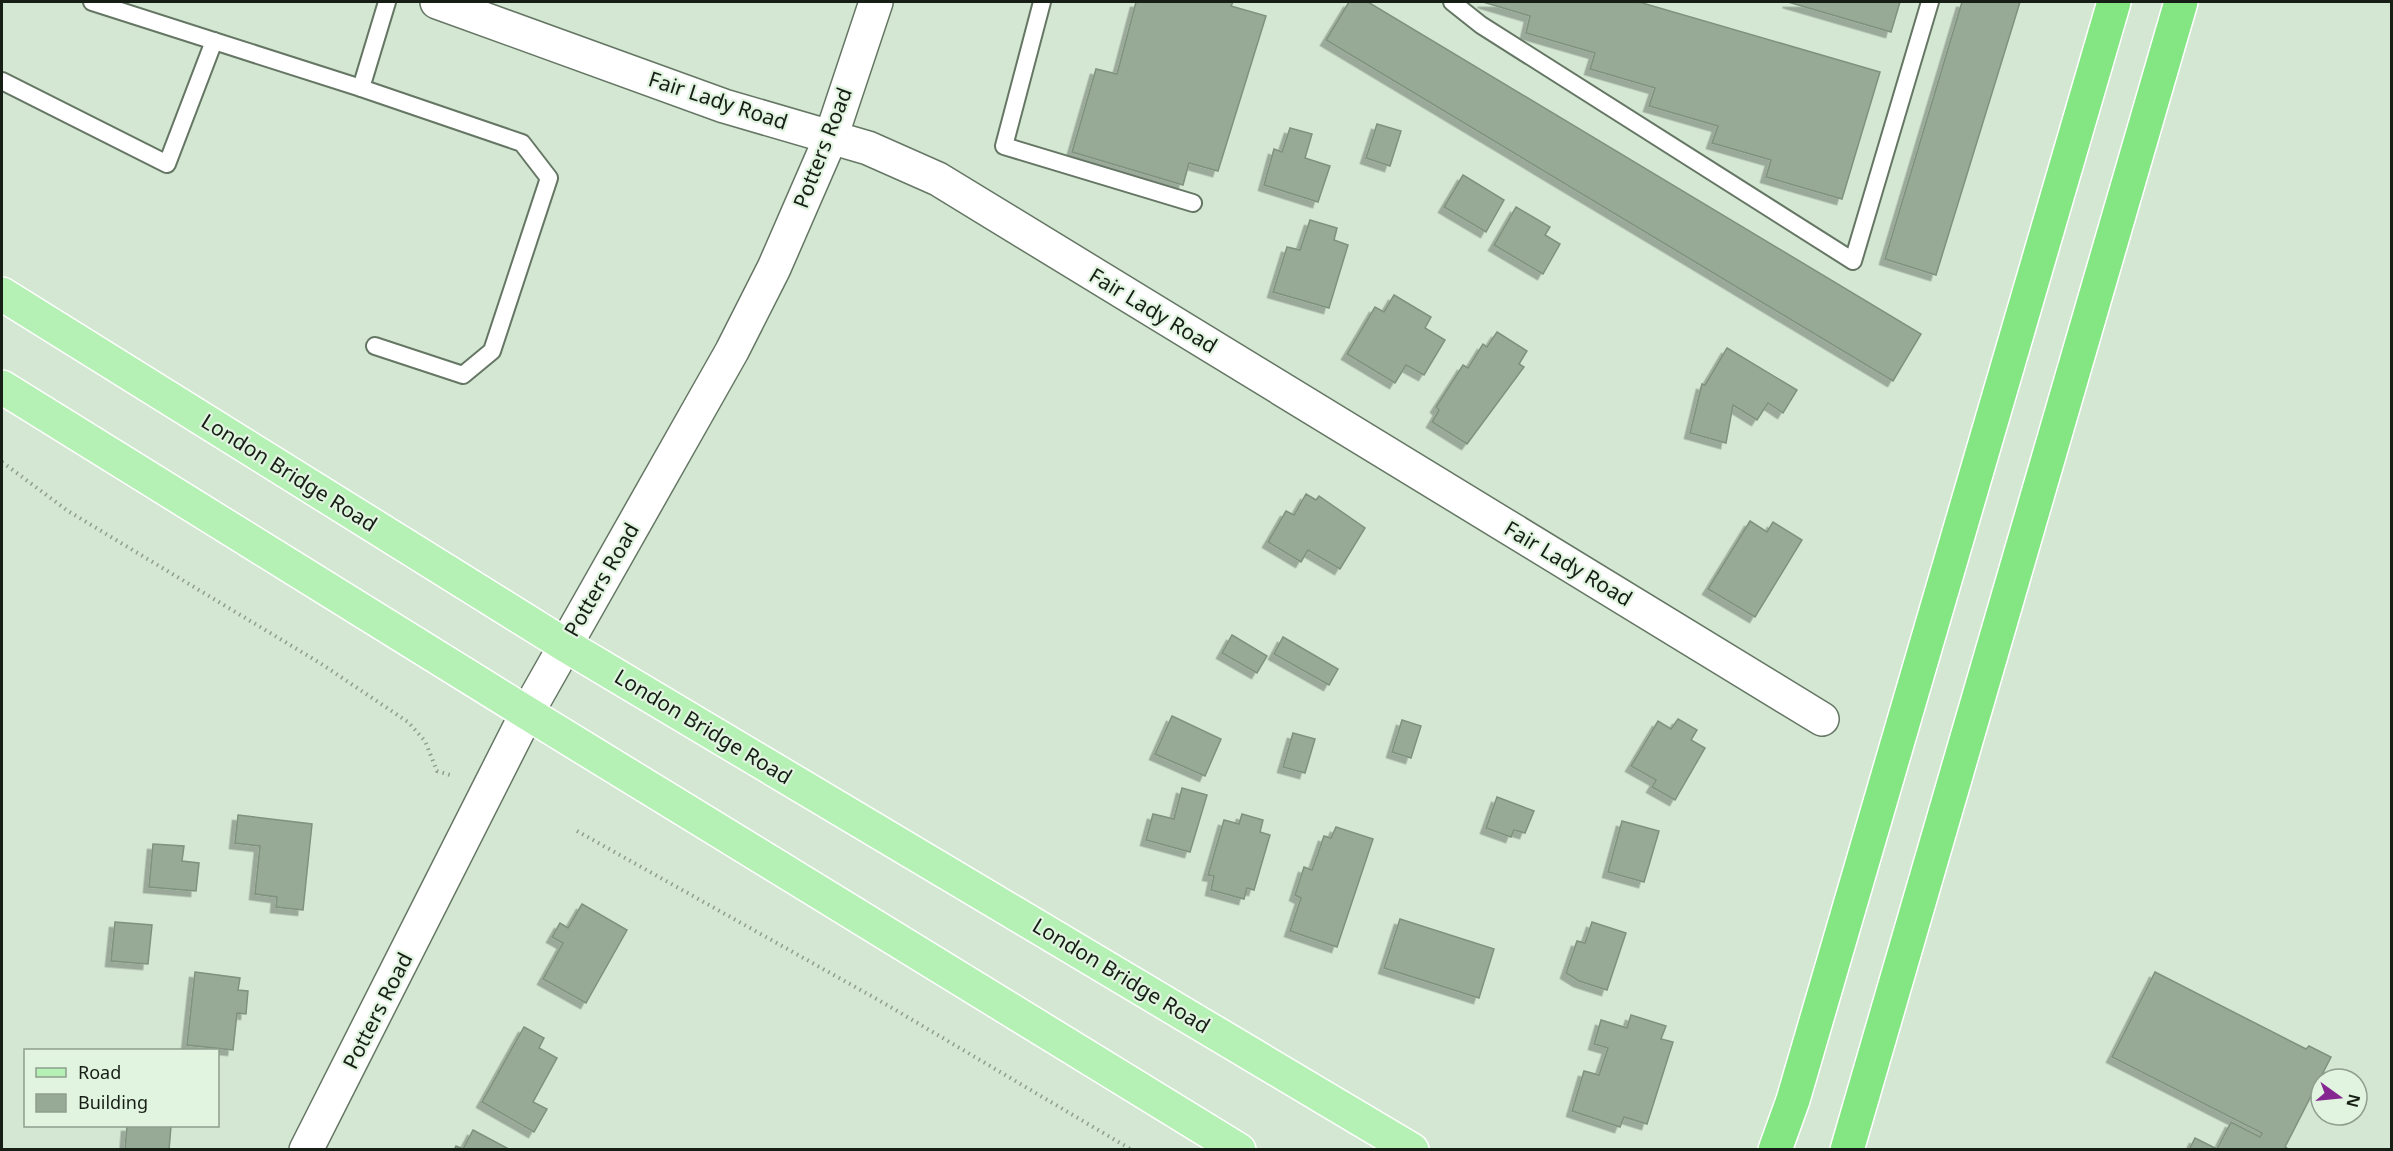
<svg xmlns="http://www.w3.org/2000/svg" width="2393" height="1151" font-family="'Noto Sans',sans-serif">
<defs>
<filter id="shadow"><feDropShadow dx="-5.5" dy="5.5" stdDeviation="0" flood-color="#0004"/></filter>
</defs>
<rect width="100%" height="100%" fill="#d3e7d2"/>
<g fill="#97aa96" stroke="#7f927e" stroke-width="1.5" filter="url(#shadow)">
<path d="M1136,2H1233L1231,6L1266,16L1218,171L1189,163L1183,185L1072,152L1096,69L1117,74Z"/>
<path d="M1349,2H1368L1921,334L1893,381L1326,40Z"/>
<path d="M1483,2H1639L1880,72L1842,199L1766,177L1771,160L1712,143L1718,126L1649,106L1655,88L1590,69L1595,53L1526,33L1530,16Z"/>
<path d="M1788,2H1900L1891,32Z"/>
<path d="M1962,2H2020L1936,275L1885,259Z"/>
<path d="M1377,124L1401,131L1390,166L1366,158Z"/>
<path d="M1290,128L1312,134L1305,158L1330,166L1318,202L1264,185L1274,149L1282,152Z"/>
<path d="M1463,175L1504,200L1486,232L1444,207Z"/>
<path d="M1516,207L1550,227L1545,235L1560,244L1543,274L1494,245Z"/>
<path d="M1310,220L1337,228L1334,240L1348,245L1329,308L1273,292L1287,247L1300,250Z"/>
<path d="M1394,295L1431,317L1425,328L1445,340L1424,375L1406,365L1395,383L1347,354L1375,307L1384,312Z"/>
<path d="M1497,332L1527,351L1519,364L1524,367L1467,444L1432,422L1439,410L1436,407L1463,365L1468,368L1483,344L1487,347Z"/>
<path d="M1727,348L1797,390L1783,413L1768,403L1757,420L1733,405L1726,443L1690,433L1702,384L1705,385Z"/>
<path d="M1306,494L1316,500L1319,496L1365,528L1340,569L1308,550L1301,562L1268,542L1286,511L1294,515Z"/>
<path d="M1750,521L1767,532L1773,522L1802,540L1755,617L1708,589Z"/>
<path d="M1232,635L1267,656L1257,673L1222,653Z"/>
<path d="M1283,637L1338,669L1329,685L1274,654Z"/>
<path d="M1172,716L1221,739L1205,776L1155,754Z"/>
<path d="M1678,719L1697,730L1691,740L1705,748L1675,800L1652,787L1656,780L1631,766L1658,721L1671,729Z"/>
<path d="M1402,720L1421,726L1411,758L1392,752Z"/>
<path d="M1293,733L1315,739L1305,773L1283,767Z"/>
<path d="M1182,788L1207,795L1190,852L1146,840L1153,814L1174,819Z"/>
<path d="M1497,797L1534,811L1525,833L1514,830L1511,837L1486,828Z"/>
<path d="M1242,814L1263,820L1260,832L1270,835L1254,890L1247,888L1244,899L1211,890L1214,876L1208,875L1224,820L1239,824Z"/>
<path d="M238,815L312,824L303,910L276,907L277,897L255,894L260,846L235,843Z"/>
<path d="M1622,821L1659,831L1644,882L1608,872Z"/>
<path d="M1336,827L1373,839L1337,947L1290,931L1301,898L1295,895L1304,867L1312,870L1324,836L1331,838Z"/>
<path d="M153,844L184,846L182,861L199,863L196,891L149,887Z"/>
<path d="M582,904L627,930L586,1003L543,979L563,943L552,937L560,923L568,928Z"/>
<path d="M1400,919L1494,949L1479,998L1384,968Z"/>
<path d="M115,922L152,925L148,964L111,961Z"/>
<path d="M1592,922L1626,933L1607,990L1579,981L1566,973L1577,941L1585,943Z"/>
<path d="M195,972L240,978L238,990L248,991L246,1014L237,1013L233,1050L187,1045Z"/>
<path d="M2155,972L2306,1049L2309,1046L2331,1057L2285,1147L2290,1150H2189L2195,1138L2217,1149L2231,1122L2260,1137L2262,1133L2112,1057Z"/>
<path d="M1631,1015L1666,1026L1661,1039L1673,1042L1647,1124L1624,1117L1620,1127L1572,1111L1584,1071L1599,1075L1608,1048L1594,1044L1601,1020L1627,1028Z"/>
<path d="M524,1027L544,1038L539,1048L557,1058L533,1102L547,1109L534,1132L482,1102Z"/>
<path d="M127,1126H171L169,1150H125Z"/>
<path d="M473,1130L507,1148L506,1150H454L456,1146L463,1149Z"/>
</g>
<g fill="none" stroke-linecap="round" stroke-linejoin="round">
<defs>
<g id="service">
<path d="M1042,2L1004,146L1193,203"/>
<path d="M1452,2L1481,25L1853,261L1930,2"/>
<path d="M214,41L361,88"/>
<path d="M2,81L167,164L214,41L92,2"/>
<path d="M375,346L463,375L492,351L549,178L522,143L361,88L387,2"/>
</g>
<path id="minor" d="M437,2L724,106L868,148L938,179L1822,719"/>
<path id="tertiary" d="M306,1150L527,713L732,351L774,268L831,137L876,2"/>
<g id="primary">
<path d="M2,294L565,645L1412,1150"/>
<path d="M2,387L527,713L1239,1150"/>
</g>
<g id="motorway">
<path d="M1775,1150L1793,1100L2114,2"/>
<path d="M1847,1150L2181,2"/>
</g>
</defs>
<use href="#service" stroke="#657764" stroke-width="20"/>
<use href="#minor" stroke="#657764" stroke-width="36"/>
<use href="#tertiary" stroke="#657764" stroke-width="36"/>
<use href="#primary" stroke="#fff" stroke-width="36"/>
<use href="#motorway" stroke="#fff" stroke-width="36"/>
<g stroke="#8f9f8e" stroke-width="4" stroke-dasharray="1.5 4.5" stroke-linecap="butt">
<path d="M2,462L68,511L320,663L408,722L425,741L437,771L453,776"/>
<path d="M577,831L882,1002L1132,1150"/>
</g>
<use href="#service" stroke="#fff" stroke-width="16"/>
<use href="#minor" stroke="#fff" stroke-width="33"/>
<use href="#tertiary" stroke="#fff" stroke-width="33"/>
<use href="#primary" stroke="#b5f0b4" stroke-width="33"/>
<use href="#motorway" stroke="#84e682" stroke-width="33"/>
</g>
<g text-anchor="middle" stroke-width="4.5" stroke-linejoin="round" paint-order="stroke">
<g font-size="21" fill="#161e16" stroke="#e0f4df">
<text transform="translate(718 101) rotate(18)" y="7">Fair Lady Road</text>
<text transform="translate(823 148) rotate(-69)" y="7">Potters Road</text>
<text transform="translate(1153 311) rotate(31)" y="7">Fair Lady Road</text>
<text transform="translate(289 473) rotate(32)" y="7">London Bridge Road</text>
<text transform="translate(1568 564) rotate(31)" y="7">Fair Lady Road</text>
<text transform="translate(602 580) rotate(-60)" y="7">Potters Road</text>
<text transform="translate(703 727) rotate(31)" y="7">London Bridge Road</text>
<text transform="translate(1121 976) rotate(31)" y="7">London Bridge Road</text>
<text transform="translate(378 1011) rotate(-63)" y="7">Potters Road</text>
</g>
</g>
<rect width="2393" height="1151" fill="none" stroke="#161e16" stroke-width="6"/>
<rect x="24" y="1049" width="195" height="78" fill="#e0f4df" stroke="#8f9e8f" stroke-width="1.5"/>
<rect x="36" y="1068" width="30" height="9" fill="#b5f0b4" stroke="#8f9e8f" stroke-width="1.5"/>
<text x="78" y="1079" font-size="18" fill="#161e16">Road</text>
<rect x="36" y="1094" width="30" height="18" fill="#97aa96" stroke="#8f9e8f" stroke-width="1.5"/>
<text x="78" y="1109" font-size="18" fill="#161e16">Building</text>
<g transform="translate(2339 1097) rotate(105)"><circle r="28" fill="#e0f4df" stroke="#8f9e8f" stroke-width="1.5"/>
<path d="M0-4.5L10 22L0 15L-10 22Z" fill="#862791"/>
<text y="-9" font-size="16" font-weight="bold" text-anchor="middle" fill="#161e16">N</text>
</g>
</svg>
